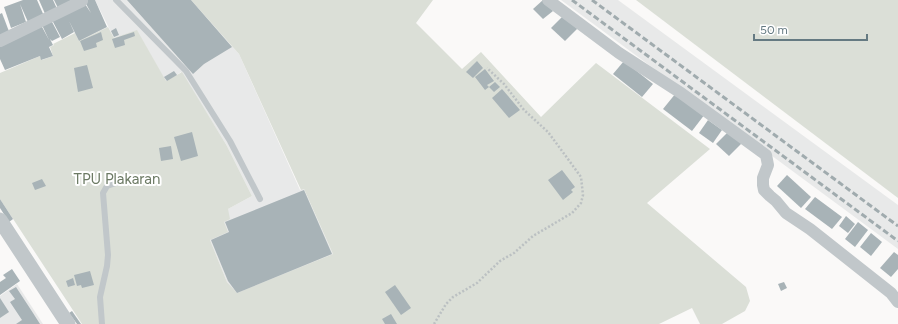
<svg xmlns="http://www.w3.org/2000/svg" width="898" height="324" font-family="Figtree,sans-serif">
<rect width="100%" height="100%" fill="#faf9f8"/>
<g fill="#e8e9e9">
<path d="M95,0H191L239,54L300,190L304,189L333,254L237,294L227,282L210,240L224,222L228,209L252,196L227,146L181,72L166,82L137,31L114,38Z"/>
<path d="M561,0H618L898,205V249Z"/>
<path d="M17,284L43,324H0V296Z"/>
</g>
<g fill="#dbdfd7">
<path d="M191,0H433L416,23L462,69L481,52L541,117L596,63L710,149L647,203L746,287L750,301L745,311L722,324H700L692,308L659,324H82L0,199V73L40,56L42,60L53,56L50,47L54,45L53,44L75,33L79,41L108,27L114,38L137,30L166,81L182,72L227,146L252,196L228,209L230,219L224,222L228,232L210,240L227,282L237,293L333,254L304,189L301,190L239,54Z"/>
<path d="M636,0H898V198Z"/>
</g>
<g fill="#a8b3b7">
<path d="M23,0H37L44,16L28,22L20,4L26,22L11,28L4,7Z"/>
<path d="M39,0H53L58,11L46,16Z"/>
<path d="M54,0H70L71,2L58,8Z"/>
<path d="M84,0H95L107,27L79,41L69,21L74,32L62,39L52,20L85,4L91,13Z"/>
<path d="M127,0H191L232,47L204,64L193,74Z"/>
<path d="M543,0L553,11L543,19L533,9Z"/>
<path d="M2,13L10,34L0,38V14Z"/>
<path d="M564,15L578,28L565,41L551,28Z"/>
<path d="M51,20L60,37L52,41L50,39L53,45L49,47L53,56L41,60L40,56L5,70L0,59V44L41,25L49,40L42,25Z"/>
<path d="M116,28L119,35L114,37L111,31Z"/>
<path d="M101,32L103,40L96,43L97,47L84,51L80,41Z"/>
<path d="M134,32L135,36L124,40L125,45L115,48L112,39Z"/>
<path d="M477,61L483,68L473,78L466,72Z"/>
<path d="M624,61L653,84L642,97L613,74Z"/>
<path d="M87,65L93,88L78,92L74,68Z"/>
<path d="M485,69L494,81L487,85L489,87L485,90L475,77Z"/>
<path d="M174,71L177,75L167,81L164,77Z"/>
<path d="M495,82L500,87L494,92L489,87Z"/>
<path d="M502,89L520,110L509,118L492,98Z"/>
<path d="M676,93L705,114L692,131L663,109Z"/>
<path d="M708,120L722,130L713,143L699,133Z"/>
<path d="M729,131L742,143L729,156L716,144Z"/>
<path d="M192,132L198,156L181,161L174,137Z"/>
<path d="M171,146L173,159L161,161L159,148Z"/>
<path d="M562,170L575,187L571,190L573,192L563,200L548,180Z"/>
<path d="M787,175L811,197L801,208L777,186Z"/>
<path d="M42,179L46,186L35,190L32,183Z"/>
<path d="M304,190L332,254L237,293L228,281L211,240L229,232L225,222Z"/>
<path d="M815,197L842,217L832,229L805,209Z"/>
<path d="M0,199L13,219L9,222L0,208Z"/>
<path d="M846,216L855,224L848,233L839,226Z"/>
<path d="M858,222L868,230L855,247L845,239Z"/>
<path d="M871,233L882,242L871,256L860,247Z"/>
<path d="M894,252L898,255V269L891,277L880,268Z"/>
<path d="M12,269L20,281L0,295V282L6,278L3,275Z"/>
<path d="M90,271L94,285L82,288L81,285L77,286L74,275Z"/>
<path d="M73,278L75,285L68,287L66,281Z"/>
<path d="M784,282L787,288L781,291L778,284Z"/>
<path d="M395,285L411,308L401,315L385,292Z"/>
<path d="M16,287L33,313L40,324H16L22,320L10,302L15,299L9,291Z"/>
<path d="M0,298L9,312L0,318Z"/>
<path d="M72,311L81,324H77L69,313Z"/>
<path d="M391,314L397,324H385L382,319Z"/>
</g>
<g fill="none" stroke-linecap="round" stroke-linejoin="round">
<path stroke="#bbc0c2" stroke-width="2.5" stroke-dasharray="2 2" stroke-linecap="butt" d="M434,324L446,304L453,297L477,283L500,261L514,253L533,236L572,213L581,203L583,195L581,177L565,155L548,132L524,110L504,84L487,68"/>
<g stroke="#c1c7ca" stroke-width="6">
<path d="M116,0L186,71L230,141L260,199"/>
<path d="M102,324L100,297L107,266L108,255L103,193L107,186L119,182L125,177"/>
</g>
<g stroke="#c1c7ca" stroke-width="12">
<path d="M548,0L619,53L681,93L766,155L768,165L763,178V185L764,190L770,196L776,201L786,213L810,229L891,293L898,302"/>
<path d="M0,41L82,1"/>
</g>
<path stroke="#c1c7ca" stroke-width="15" d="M0,220L68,324"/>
<g stroke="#a0abae" stroke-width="3" stroke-dasharray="6 3" stroke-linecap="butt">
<path d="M572,0L898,241"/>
<path d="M592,0L898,226"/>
</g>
</g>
<g text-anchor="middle" stroke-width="4" stroke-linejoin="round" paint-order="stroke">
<g font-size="15" fill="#6c7a64" stroke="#fff">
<text x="117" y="184">TPU Plakaran</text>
</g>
</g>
<path d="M754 34v6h113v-6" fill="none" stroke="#657a82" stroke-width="2"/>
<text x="760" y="34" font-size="12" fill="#657a82" stroke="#ffffff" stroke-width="3" paint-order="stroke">50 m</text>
</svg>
